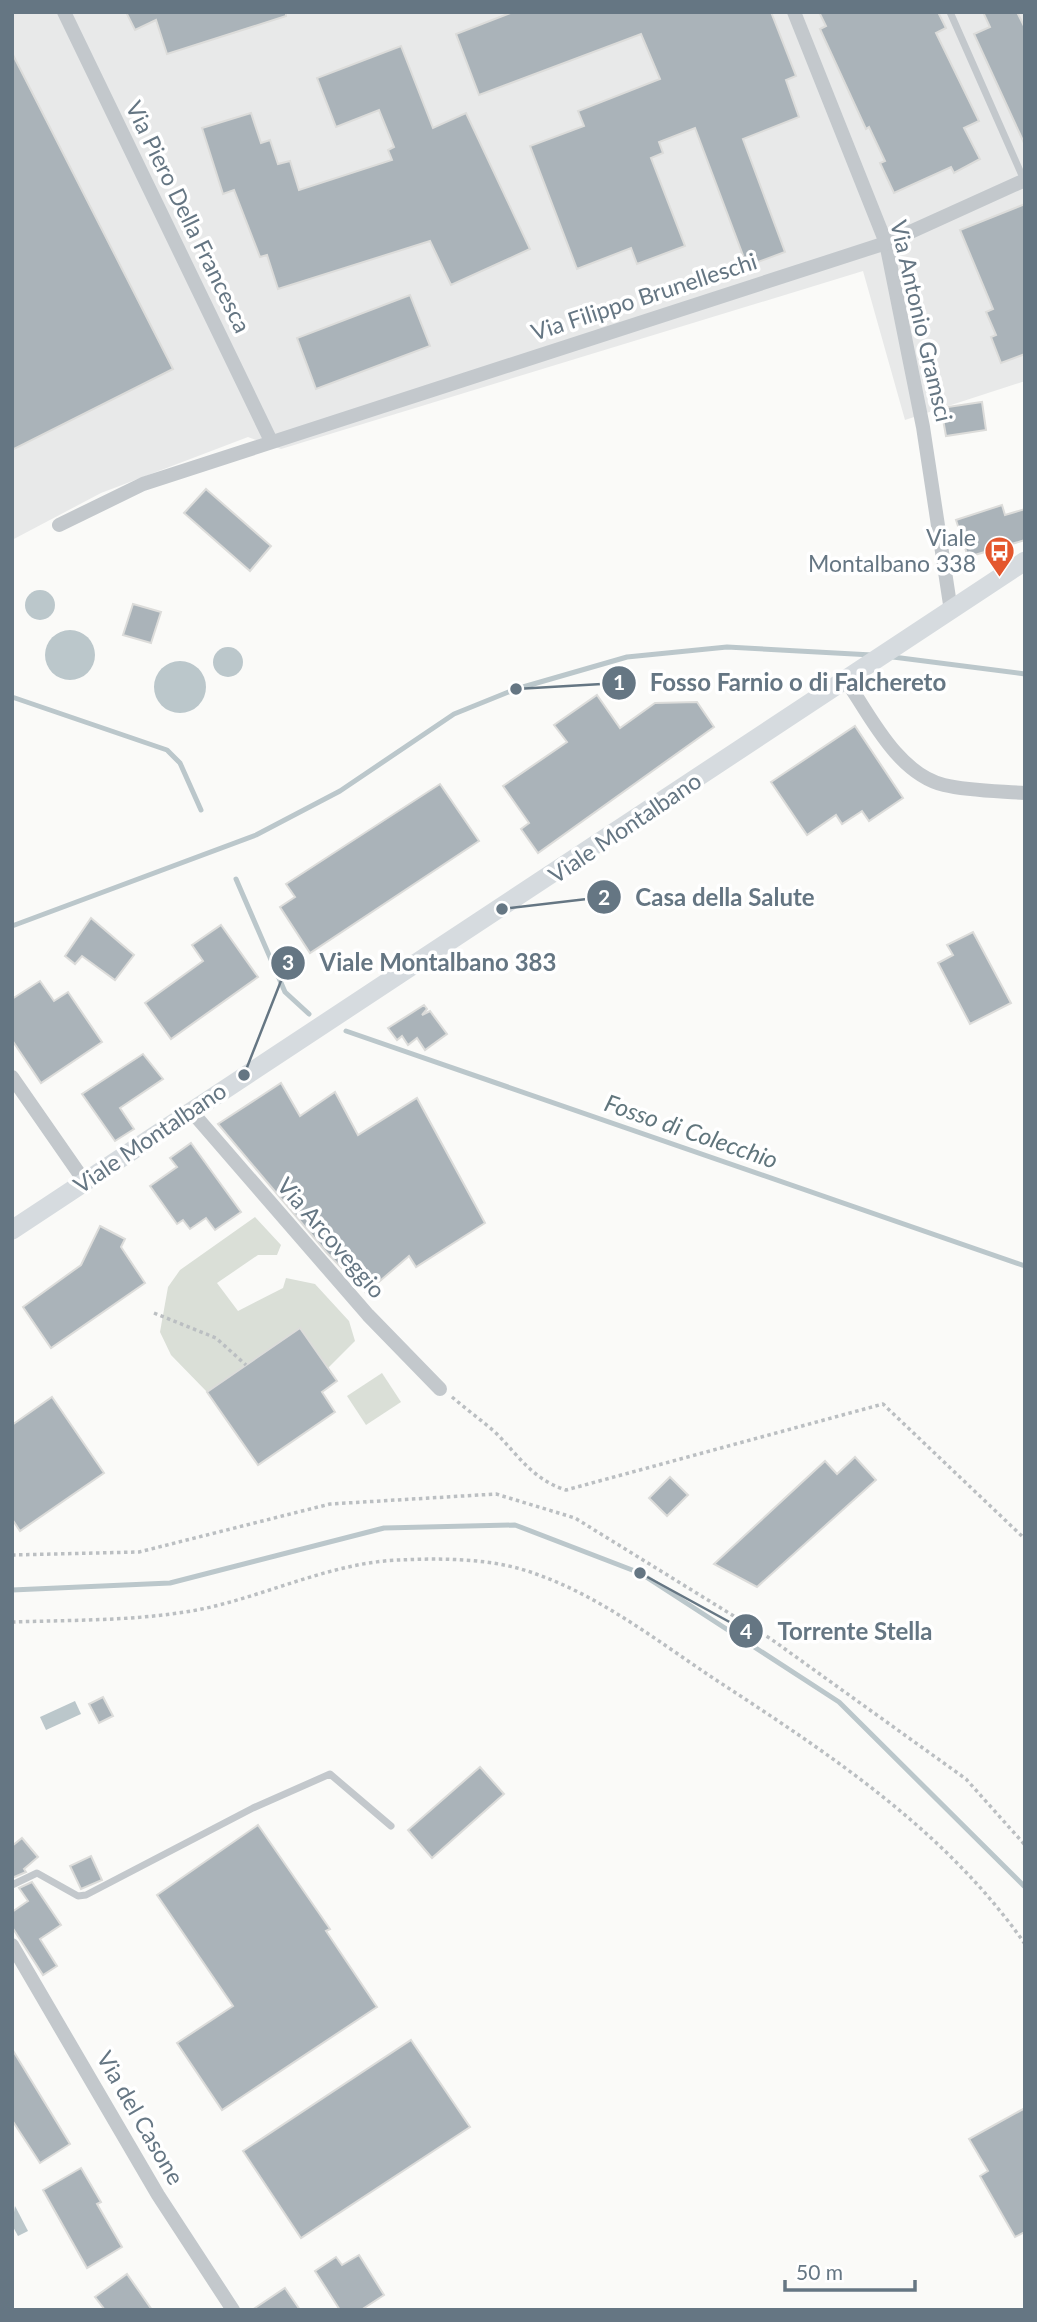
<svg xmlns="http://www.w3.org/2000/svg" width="1037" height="2322" font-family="Lato,sans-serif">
<rect width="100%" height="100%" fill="#fafaf8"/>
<path fill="#e8e9e9" d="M12,12H1025V381L905,420L863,271L281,449L248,437L101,493L12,540Z"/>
<g fill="#dadfd7">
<path d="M255,1217L281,1245L277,1255H258L217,1283L238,1311L283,1288L286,1278L315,1284L349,1321L355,1341L328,1368L300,1329L207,1392L171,1355L160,1332L168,1287L180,1270Z"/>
<path d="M382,1373L401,1402L366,1425L347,1396Z"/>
</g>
<g fill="#bbc7cb">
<circle cx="40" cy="605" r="15"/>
<circle cx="70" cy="655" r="25"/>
<circle cx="228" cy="662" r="15"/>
<circle cx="180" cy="687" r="26"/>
<path d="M75,1701L81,1714L46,1730L40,1717Z"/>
<path d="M15,2206L28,2231L18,2236L12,2225Z"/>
</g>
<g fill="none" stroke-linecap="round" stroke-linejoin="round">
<g stroke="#bbc7cb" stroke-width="5">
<path d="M893,657L1025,674"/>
<path d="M12,697L167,750L180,763L201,810"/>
<path d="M236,879L285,992L309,1014"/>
<path d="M12,926L256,835L340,791L454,714L516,689L627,657L727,647L872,655"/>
<path d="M346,1031L1025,1266"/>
<path d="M12,1590L170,1583L384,1528L515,1525L640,1573L839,1702L1025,1887"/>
</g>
</g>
<g fill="#aab3b9" stroke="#dcdcda" stroke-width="2">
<path d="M126,12H286V16L167,54L156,20L135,30Z"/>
<path d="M513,12H771L796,76L786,80L799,117L743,139L785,252L747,266L695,128L659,142L663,153L651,158L685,246L637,264L631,248L577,269L530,146L584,126L578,111L660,79L641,34L479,95L456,34Z"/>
<path d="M819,12H938L946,28L936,33L979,121L964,128L980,159L954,173L951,167L894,193L880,163L885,161L869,127L866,129L820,29L826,26Z"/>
<path d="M983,12H1017L1025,28V145L974,34L990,27Z"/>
<path d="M401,46L433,128L466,113L530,249L451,285L430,241L278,289L267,255L260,257L234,190L223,194L202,128L251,113L261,143L270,140L278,164L290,161L299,190L392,160L388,150L394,147L379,110L336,127L317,78Z"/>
<path d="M12,53L173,369L12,450Z"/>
<path d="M1025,204V354L1001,363L991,337L996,335L986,312L993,309L960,230Z"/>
<path d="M410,295L430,346L316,389L297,338Z"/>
<path d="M982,402L986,430L946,436L941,408Z"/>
<path d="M206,489L271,546L250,571L184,513Z"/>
<path d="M1002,505L1005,515L1025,509V540L968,557L956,520Z"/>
<path d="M133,604L161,612L151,643L123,635Z"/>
<path d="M597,695L620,728L655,703L697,702L714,727L538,853L521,829L529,823L503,786L567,742L554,725Z"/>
<path d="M855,726L903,798L869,821L862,811L842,824L836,815L807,835L771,782Z"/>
<path d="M440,784L479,841L310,953L280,907L295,897L286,884Z"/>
<path d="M91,918L134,955L115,980L82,956L75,964L65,956Z"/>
<path d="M221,925L258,977L171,1039L145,1003L203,961L192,945Z"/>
<path d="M973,932L1011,1003L970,1024L938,963L953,955L947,945Z"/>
<path d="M40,981L54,1001L68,992L102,1042L41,1083L12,1040V999Z"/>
<path d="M424,1005L427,1009L422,1015L430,1011L447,1034L425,1050L417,1038L408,1045L402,1036L397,1040L388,1028Z"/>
<path d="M143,1054L163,1079L120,1108L134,1129L115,1141L82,1094Z"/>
<path d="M281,1083L300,1116L335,1092L358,1135L417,1098L485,1223L416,1267L409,1256L366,1293L327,1253L218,1124Z"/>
<path d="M191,1143L241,1212L215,1230L206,1218L190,1229L183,1220L177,1224L150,1186L177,1167L170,1158Z"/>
<path d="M100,1226L125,1239L121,1247L145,1283L51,1348L23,1307L81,1265Z"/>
<path d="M300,1328L337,1381L322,1392L335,1412L258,1465L207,1392Z"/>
<path d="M52,1397L104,1473L20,1531L12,1519V1425Z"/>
<path d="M855,1457L876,1480L757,1587L714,1564L825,1461L837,1474Z"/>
<path d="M670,1477L688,1495L667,1516L649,1498Z"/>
<path d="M103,1697L113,1716L99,1723L89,1704Z"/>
<path d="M480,1767L504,1794L432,1858L408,1830Z"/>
<path d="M258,1825L330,1929L326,1931L377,2007L222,2110L177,2043L233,2006L157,1895Z"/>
<path d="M22,1838L38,1857L24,1869L26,1872L12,1878V1846Z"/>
<path d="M91,1856L102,1880L81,1889L70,1866Z"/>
<path d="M32,1882L61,1925L40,1939L57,1966L43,1975L12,1927V1912L28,1901L19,1888Z"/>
<path d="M411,2040L470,2127L301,2238L243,2151Z"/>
<path d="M12,2049L70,2144L40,2163L12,2120Z"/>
<path d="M1025,2108V2232L1015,2237L980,2176L988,2171L969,2139Z"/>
<path d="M81,2168L101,2202L97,2204L122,2247L87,2268L43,2190Z"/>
<path d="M359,2255L384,2295L361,2310H340L315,2271L336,2257L342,2265Z"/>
<path d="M127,2274L141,2294L152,2310H105L95,2297Z"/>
<path d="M285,2288L300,2310H252Z"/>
</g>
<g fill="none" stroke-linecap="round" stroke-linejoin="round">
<g stroke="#bbbfc2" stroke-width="3.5" stroke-dasharray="3.5 3.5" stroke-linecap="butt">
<path d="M154,1313L216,1338L246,1365"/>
<path d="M452,1397C466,1409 481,1420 495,1432C518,1455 533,1480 566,1490L883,1404L1025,1539"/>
<path d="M12,1555L139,1552L330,1504L496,1494L575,1518L771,1639L966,1779L1025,1845"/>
<path d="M12,1622C73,1620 137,1621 197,1610C264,1597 329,1563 398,1560C443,1558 494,1558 536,1574C599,1596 655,1639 710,1676C826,1752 944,1828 1025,1944"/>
</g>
<g stroke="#c3c8cc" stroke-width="7">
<path d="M950,12L1024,180"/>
<path d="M12,1885L37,1873L78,1896L86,1895L253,1808L330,1774L391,1826"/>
</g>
<g stroke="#c3c8cc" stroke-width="14">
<path d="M64,12L271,441"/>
<path d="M794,12L886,243L923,427L951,611"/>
<path d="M59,525L143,484L886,243L1025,180"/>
<path d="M846,680C870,716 898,774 944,785C969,791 998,791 1025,793"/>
<path d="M12,1077L85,1182"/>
<path d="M192,1112L368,1315L440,1389"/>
<path d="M12,1945L158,2195L233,2310"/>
</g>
<path stroke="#d6dbdf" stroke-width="19" d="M12,1230L1025,561"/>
</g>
<defs>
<symbol id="bus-pin" viewBox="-11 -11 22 30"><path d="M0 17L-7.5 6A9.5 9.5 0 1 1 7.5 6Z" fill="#e4572e" stroke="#fff"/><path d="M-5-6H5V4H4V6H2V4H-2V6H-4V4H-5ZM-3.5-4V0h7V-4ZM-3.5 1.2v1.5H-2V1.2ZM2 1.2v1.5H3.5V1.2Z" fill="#fff"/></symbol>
</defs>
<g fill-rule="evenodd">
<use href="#bus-pin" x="982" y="534" width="35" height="47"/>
</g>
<g text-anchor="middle" stroke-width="7" stroke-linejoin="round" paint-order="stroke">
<g font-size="23" fill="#657683" stroke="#fff">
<text transform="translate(188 217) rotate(64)" y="8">Via Piero Della Francesca</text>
<text transform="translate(644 297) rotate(-18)" y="8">Via Filippo Brunelleschi</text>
<text transform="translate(921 321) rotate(77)" y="8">Via Antonio Gramsci</text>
<text transform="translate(625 828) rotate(-34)" y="8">Viale Montalbano</text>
<text transform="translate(150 1138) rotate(-34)" y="8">Viale Montalbano</text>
<text transform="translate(331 1238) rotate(49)" y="8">Via Arcoveggio</text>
<text transform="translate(140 2118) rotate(60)" y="8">Via del Casone</text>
</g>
<g font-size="23" fill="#657683" stroke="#fff" text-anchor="end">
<text x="976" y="546">Viale<tspan x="976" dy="26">Montalbano 338</tspan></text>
</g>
<g font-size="24" font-style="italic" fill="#60757c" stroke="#fff">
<text transform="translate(691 1132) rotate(19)" y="8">Fosso di Colecchio</text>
</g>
</g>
<path fill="none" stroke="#657683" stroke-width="2.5" d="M516 689L619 683M502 909L604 897M244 1075L288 963M640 1573L746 1631"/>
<g fill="#657683" stroke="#fff" stroke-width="2.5">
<circle cx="516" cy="689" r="7"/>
<circle cx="502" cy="909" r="7"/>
<circle cx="244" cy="1075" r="7"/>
<circle cx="640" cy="1573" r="7"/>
<circle cx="619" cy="683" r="18"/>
<circle cx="604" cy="897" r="18"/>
<circle cx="288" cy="963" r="18"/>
<circle cx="746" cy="1631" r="18"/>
</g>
<g font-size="21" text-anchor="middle" font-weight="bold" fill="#fff">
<text x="619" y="690">1</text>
<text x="604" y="905">2</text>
<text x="288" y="970">3</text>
<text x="746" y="1639">4</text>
</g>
<g font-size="24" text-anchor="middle" font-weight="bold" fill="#657683" stroke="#fff" stroke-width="7" stroke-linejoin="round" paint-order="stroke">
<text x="798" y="691">Fosso Farnio o di Falchereto</text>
<text x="725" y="906">Casa della Salute</text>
<text x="438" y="971">Viale Montalbano 383</text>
<text x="855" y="1640">Torrente Stella</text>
</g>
<rect width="1037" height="2322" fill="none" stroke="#657683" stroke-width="28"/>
<path d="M785 2280v10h130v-10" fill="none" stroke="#657683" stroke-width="3.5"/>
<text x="796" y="2280" font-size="21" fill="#657683" stroke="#ffffff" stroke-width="5" paint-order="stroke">50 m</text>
</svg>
